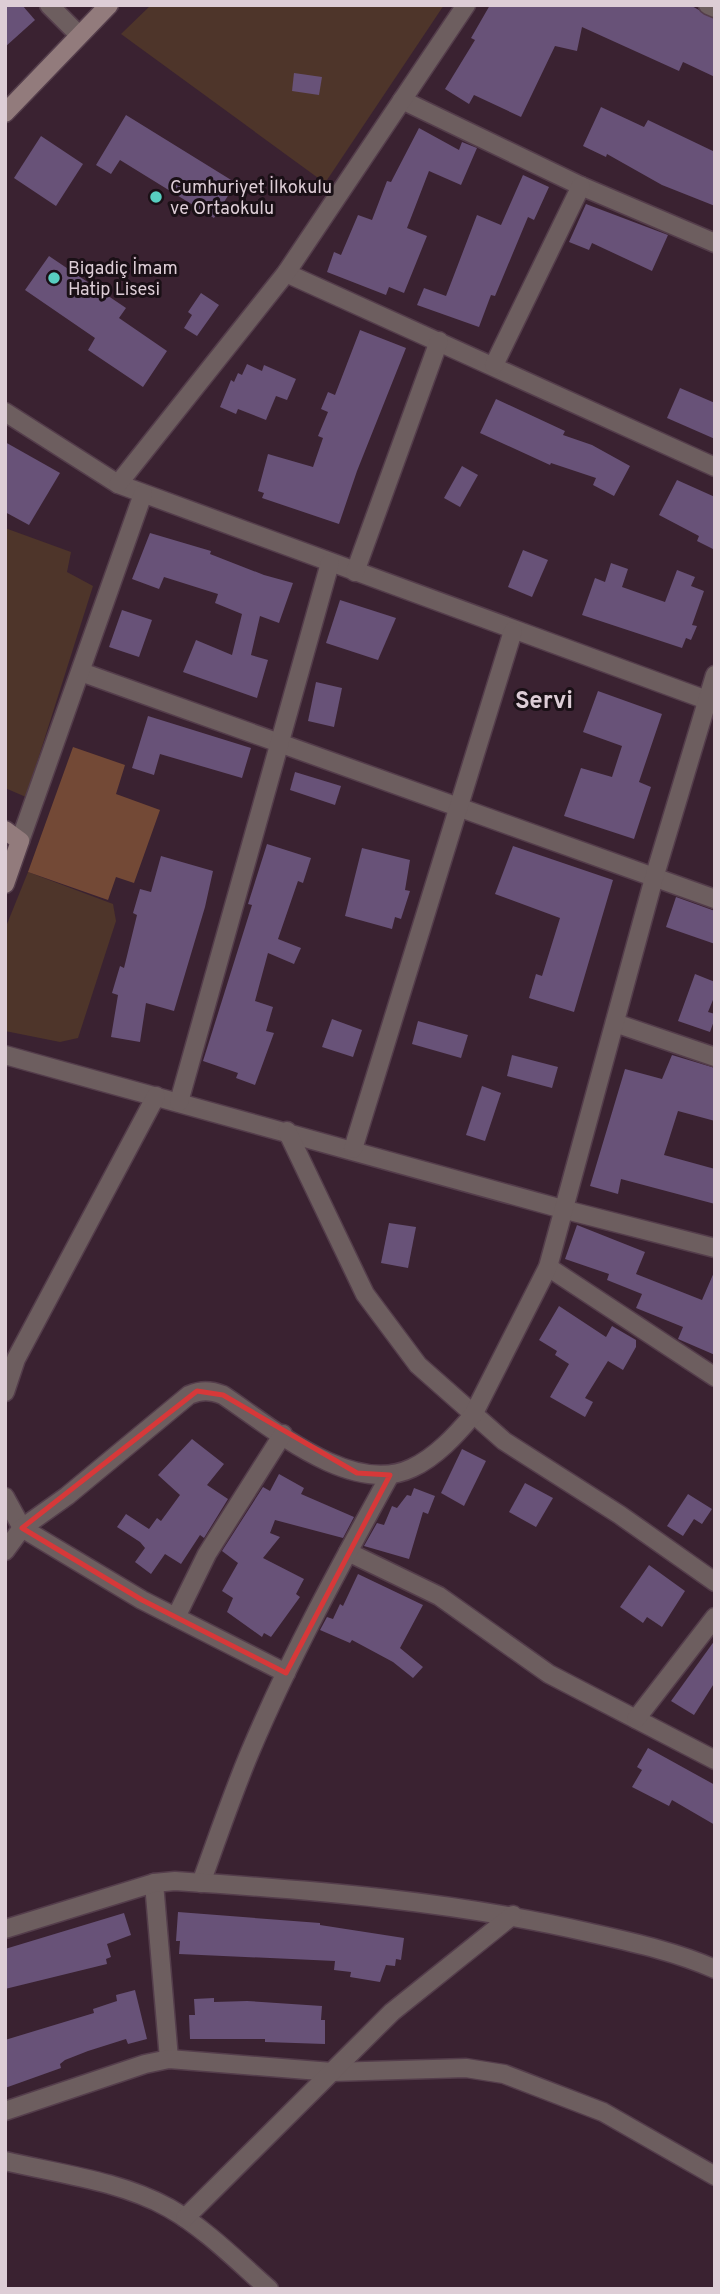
<svg xmlns="http://www.w3.org/2000/svg" width="720" height="2294" font-family="Overpass,sans-serif">
<rect width="100%" height="100%" fill="#3a2231"/>
<g fill="#4e352a">
<path d="M151,5H444L325,183L121,34Z"/>
<path d="M5,528L71,552L67,572L93,586L26,797L5,788Z"/>
<path d="M28,872L113,904L116,921L78,1038L60,1042L5,1031V929Z"/>
</g>
<path fill="#734936" d="M73,747L125,765L116,794L160,810L134,883L116,877L108,900L28,872Z"/>
<g fill="#685278">
<path d="M5,5H22L35,20L5,47Z"/>
<path d="M490,5H690L715,19V77L683,62L679,71L582,27L577,51L555,46L521,117L474,95L469,104L445,89L475,40L471,38Z"/>
<path d="M294,73L322,77L319,95L292,91Z"/>
<path d="M601,107L644,127L648,120L715,152V206L662,185L607,154L606,157L583,146Z"/>
<path d="M126,115L236,183L214,218L120,160L111,174L96,165Z"/>
<path d="M419,128L459,150L462,142L477,148L461,185L429,171L407,228L427,236L404,293L389,287L386,295L327,272L334,252L341,255L358,215L372,220L387,181L391,182Z"/>
<path d="M41,136L83,164L56,206L14,178Z"/>
<path d="M523,175L549,187L534,220L528,217L495,296L491,295L479,327L417,305L424,288L446,296L477,215L501,225Z"/>
<path d="M586,204L668,235L652,271L592,243L589,250L569,242Z"/>
<path d="M49,256L126,308L119,318L167,351L143,387L88,350L95,338L25,290Z"/>
<path d="M201,293L219,305L197,336L184,328L192,315L188,312Z"/>
<path d="M360,330L406,348L357,471L339,524L262,498L264,493L258,491L268,454L313,467L323,438L318,436L328,412L321,409L328,392L335,395Z"/>
<path d="M247,364L262,371L264,365L296,379L287,400L276,396L266,420L238,409L236,414L220,407L231,380L234,382L238,373L242,375Z"/>
<path d="M680,388L715,403V439L667,418Z"/>
<path d="M496,399L565,431L563,435L592,445L630,466L614,496L593,485L596,478L551,463L550,465L480,433Z"/>
<path d="M5,442L60,473L29,525L5,512Z"/>
<path d="M462,466L478,475L460,507L444,498Z"/>
<path d="M677,480L715,497V550L697,541L699,536L659,515Z"/>
<path d="M150,533L211,551L210,554L264,575L293,583L279,623L260,616L251,655L268,660L257,698L183,672L196,640L232,655L242,614L215,603L218,594L164,577L159,589L132,579Z"/>
<path d="M523,550L548,560L532,597L508,587Z"/>
<path d="M611,563L628,569L622,587L665,602L677,570L695,577L691,586L704,591L692,625L697,626L691,640L686,638L682,648L582,615L595,578L605,582Z"/>
<path d="M340,600L396,618L378,660L326,643Z"/>
<path d="M122,610L152,620L139,657L109,647Z"/>
<path d="M316,682L342,688L334,727L308,721Z"/>
<path d="M598,691L662,714L639,782L651,787L634,839L564,816L581,768L612,777L622,746L583,732Z"/>
<path d="M148,716L251,748L242,778L160,754L154,775L132,768Z"/>
<path d="M295,772L341,786L335,805L290,790Z"/>
<path d="M267,844L311,858L303,883L298,881L278,939L301,948L294,964L268,953L255,1001L273,1007L266,1031L274,1033L255,1085L236,1078L238,1073L203,1061L252,905L248,904Z"/>
<path d="M513,846L613,880L574,1012L529,998L536,974L542,976L560,918L495,894Z"/>
<path d="M362,848L410,860L405,890L410,891L401,919L395,917L392,929L345,916Z"/>
<path d="M161,856L213,871L205,907L174,1011L146,1003L140,1042L111,1037L118,995L112,993L120,966L124,968L137,915L133,913L140,889L151,892Z"/>
<path d="M676,897L715,911V944L666,927Z"/>
<path d="M695,974L715,982V995L708,1012L715,1014V1018L710,1032L678,1021Z"/>
<path d="M332,1019L362,1030L353,1057L322,1047Z"/>
<path d="M418,1021L468,1035L461,1058L412,1044Z"/>
<path d="M512,1055L558,1067L552,1088L507,1076Z"/>
<path d="M672,1055L715,1068V1121L678,1111L664,1155L715,1169V1204L621,1179L618,1194L590,1186L625,1069L662,1079Z"/>
<path d="M482,1086L501,1093L485,1141L466,1135Z"/>
<path d="M389,1223L416,1227L408,1268L381,1263Z"/>
<path d="M577,1225L645,1252L636,1274L702,1300L715,1270V1355L678,1339L683,1327L636,1308L642,1294L607,1280L609,1274L565,1259Z"/>
<path d="M559,1306L606,1337L612,1326L636,1340V1347L623,1370L608,1361L585,1398L593,1402L585,1417L550,1397L569,1364L555,1355L557,1351L539,1340Z"/>
<path d="M192,1439L224,1464L207,1485L228,1499L204,1538L200,1535L181,1564L165,1554L151,1574L135,1562L145,1548L140,1542L117,1527L126,1514L149,1529L157,1518L161,1521L180,1495L158,1475Z"/>
<path d="M462,1449L486,1461L464,1506L441,1493Z"/>
<path d="M279,1474L304,1488L301,1494L354,1517L343,1538L275,1520L270,1533L280,1537L263,1558L304,1579L296,1594L300,1597L271,1637L264,1633L262,1637L227,1612L233,1598L222,1591L238,1563L222,1551L263,1487L270,1491Z"/>
<path d="M525,1483L553,1498L536,1527L509,1512Z"/>
<path d="M414,1488L435,1496L428,1514L423,1512L409,1559L364,1546L377,1523L384,1525L392,1506L397,1508L407,1495L411,1496Z"/>
<path d="M688,1494L712,1509L702,1524L694,1519L683,1536L667,1526Z"/>
<path d="M649,1565L685,1591L662,1627L647,1617L643,1623L620,1607Z"/>
<path d="M358,1574L423,1605L400,1648L423,1667L413,1678L393,1662L352,1640L350,1643L320,1630L327,1617L333,1619L340,1604L343,1606Z"/>
<path d="M715,1640V1682L694,1715L671,1701Z"/>
<path d="M648,1748L715,1785V1825L672,1800L669,1806L632,1787L642,1770L637,1767Z"/>
<path d="M178,1912L320,1923V1925L404,1938L401,1960L396,1959L395,1966L386,1965L380,1982L350,1977L351,1972L334,1970L335,1961L179,1954L180,1941H176Z"/>
<path d="M124,1913L131,1935L107,1944L111,1957L106,1959L107,1964L5,1989V1949Z"/>
<path d="M135,1990L147,2039L128,2044L126,2039L88,2051L65,2060L60,2064L61,2068L5,2088V2040L94,2013L93,2009L117,2001L116,1995Z"/>
<path d="M214,1998V2002L247,2001L322,2006L321,2020H325V2044L265,2042V2039H190L189,2015H195L194,1999Z"/>
</g>
<g fill="none" stroke-linecap="round" stroke-linejoin="round">
<defs>
<g id="street">
<path d="M49,5L78,34"/>
<path d="M708,5L715,8"/>
<path d="M402,100L581,186L715,243"/>
<path d="M286,273L715,467"/>
<path d="M494,365L581,186"/>
<path d="M5,412L118,484L715,703"/>
<path d="M118,484L286,273L466,5"/>
<path d="M355,572L439,341"/>
<path d="M81,672L715,899"/>
<path d="M20,841L143,494"/>
<path d="M615,1023L715,1057"/>
<path d="M5,1055L566,1210L715,1248"/>
<path d="M179,1102L330,563"/>
<path d="M287,1131L365,1294L418,1365L504,1441L620,1515L715,1582"/>
<path d="M353,1149L513,631"/>
<path d="M548,1267L715,1377"/>
<path d="M5,1392L16,1359L156,1096"/>
<path d="M5,1497L22,1528L142,1600L286,1673"/>
<path d="M5,1551L22,1528L67,1496L189,1395C201,1390 210,1390 223,1395C271,1427 352,1497 412,1468C436,1457 456,1435 473,1415L548,1267L654,878L715,675"/>
<path d="M348,1552L439,1596L549,1674L715,1760"/>
<path d="M176,1617L207,1554L283,1434"/>
<path d="M636,1719L715,1617"/>
<path d="M154,1883L169,2059"/>
<path d="M201,1883C217,1839 232,1795 250,1752C290,1657 340,1566 390,1475"/>
<path d="M5,1929L154,1883L175,1881C313,1890 452,1901 587,1932C631,1942 674,1951 715,1969"/>
<path d="M5,2111L145,2064L169,2059L332,2072L466,2068L504,2074L603,2112L715,2176"/>
<path d="M5,2161C60,2174 120,2181 169,2208C206,2229 237,2261 269,2289"/>
<path d="M185,2218L392,2012L513,1915"/>
</g>
<g id="secondary">
<path d="M5,113L109,5"/>
<path d="M5,830L20,841L5,884"/>
</g>
</defs>
<use href="#street" stroke="#543d4b" stroke-width="21"/>
<use href="#secondary" stroke="#543d4b" stroke-width="21"/>
<use href="#street" stroke="#6d5e5f" stroke-width="18"/>
<use href="#secondary" stroke="#927b7c" stroke-width="18"/>
</g>
<path fill="none" stroke="#d73839" stroke-width="5" stroke-linejoin="round" d="M197,1391L223,1395L357,1473L390,1475L286,1673L142,1600L22,1528Z"/>
<g fill="#58cec0" stroke="#1a1016" stroke-width="2.5">
<circle cx="156" cy="197" r="7"/>
<circle cx="54" cy="278" r="7"/>
</g>
<g text-anchor="middle" stroke-width="6" stroke-linejoin="round" paint-order="stroke">
<g font-size="18" fill="#ddcdd6" stroke="#1a1016" text-anchor="start">
<text x="170" y="193">Cumhuriyet İlkokulu<tspan x="170" dy="21">ve Ortaokulu</tspan></text>
<text x="68" y="274">Bigadiç İmam<tspan x="68" dy="21">Hatip Lisesi</tspan></text>
</g>
<g font-size="24" font-weight="bold" fill="#ddcdd6" stroke="#1a1016">
<text x="544" y="708">Servi</text>
</g>
</g>
<rect width="720" height="2294" fill="none" stroke="#ddcdd6" stroke-width="14"/>
</svg>
